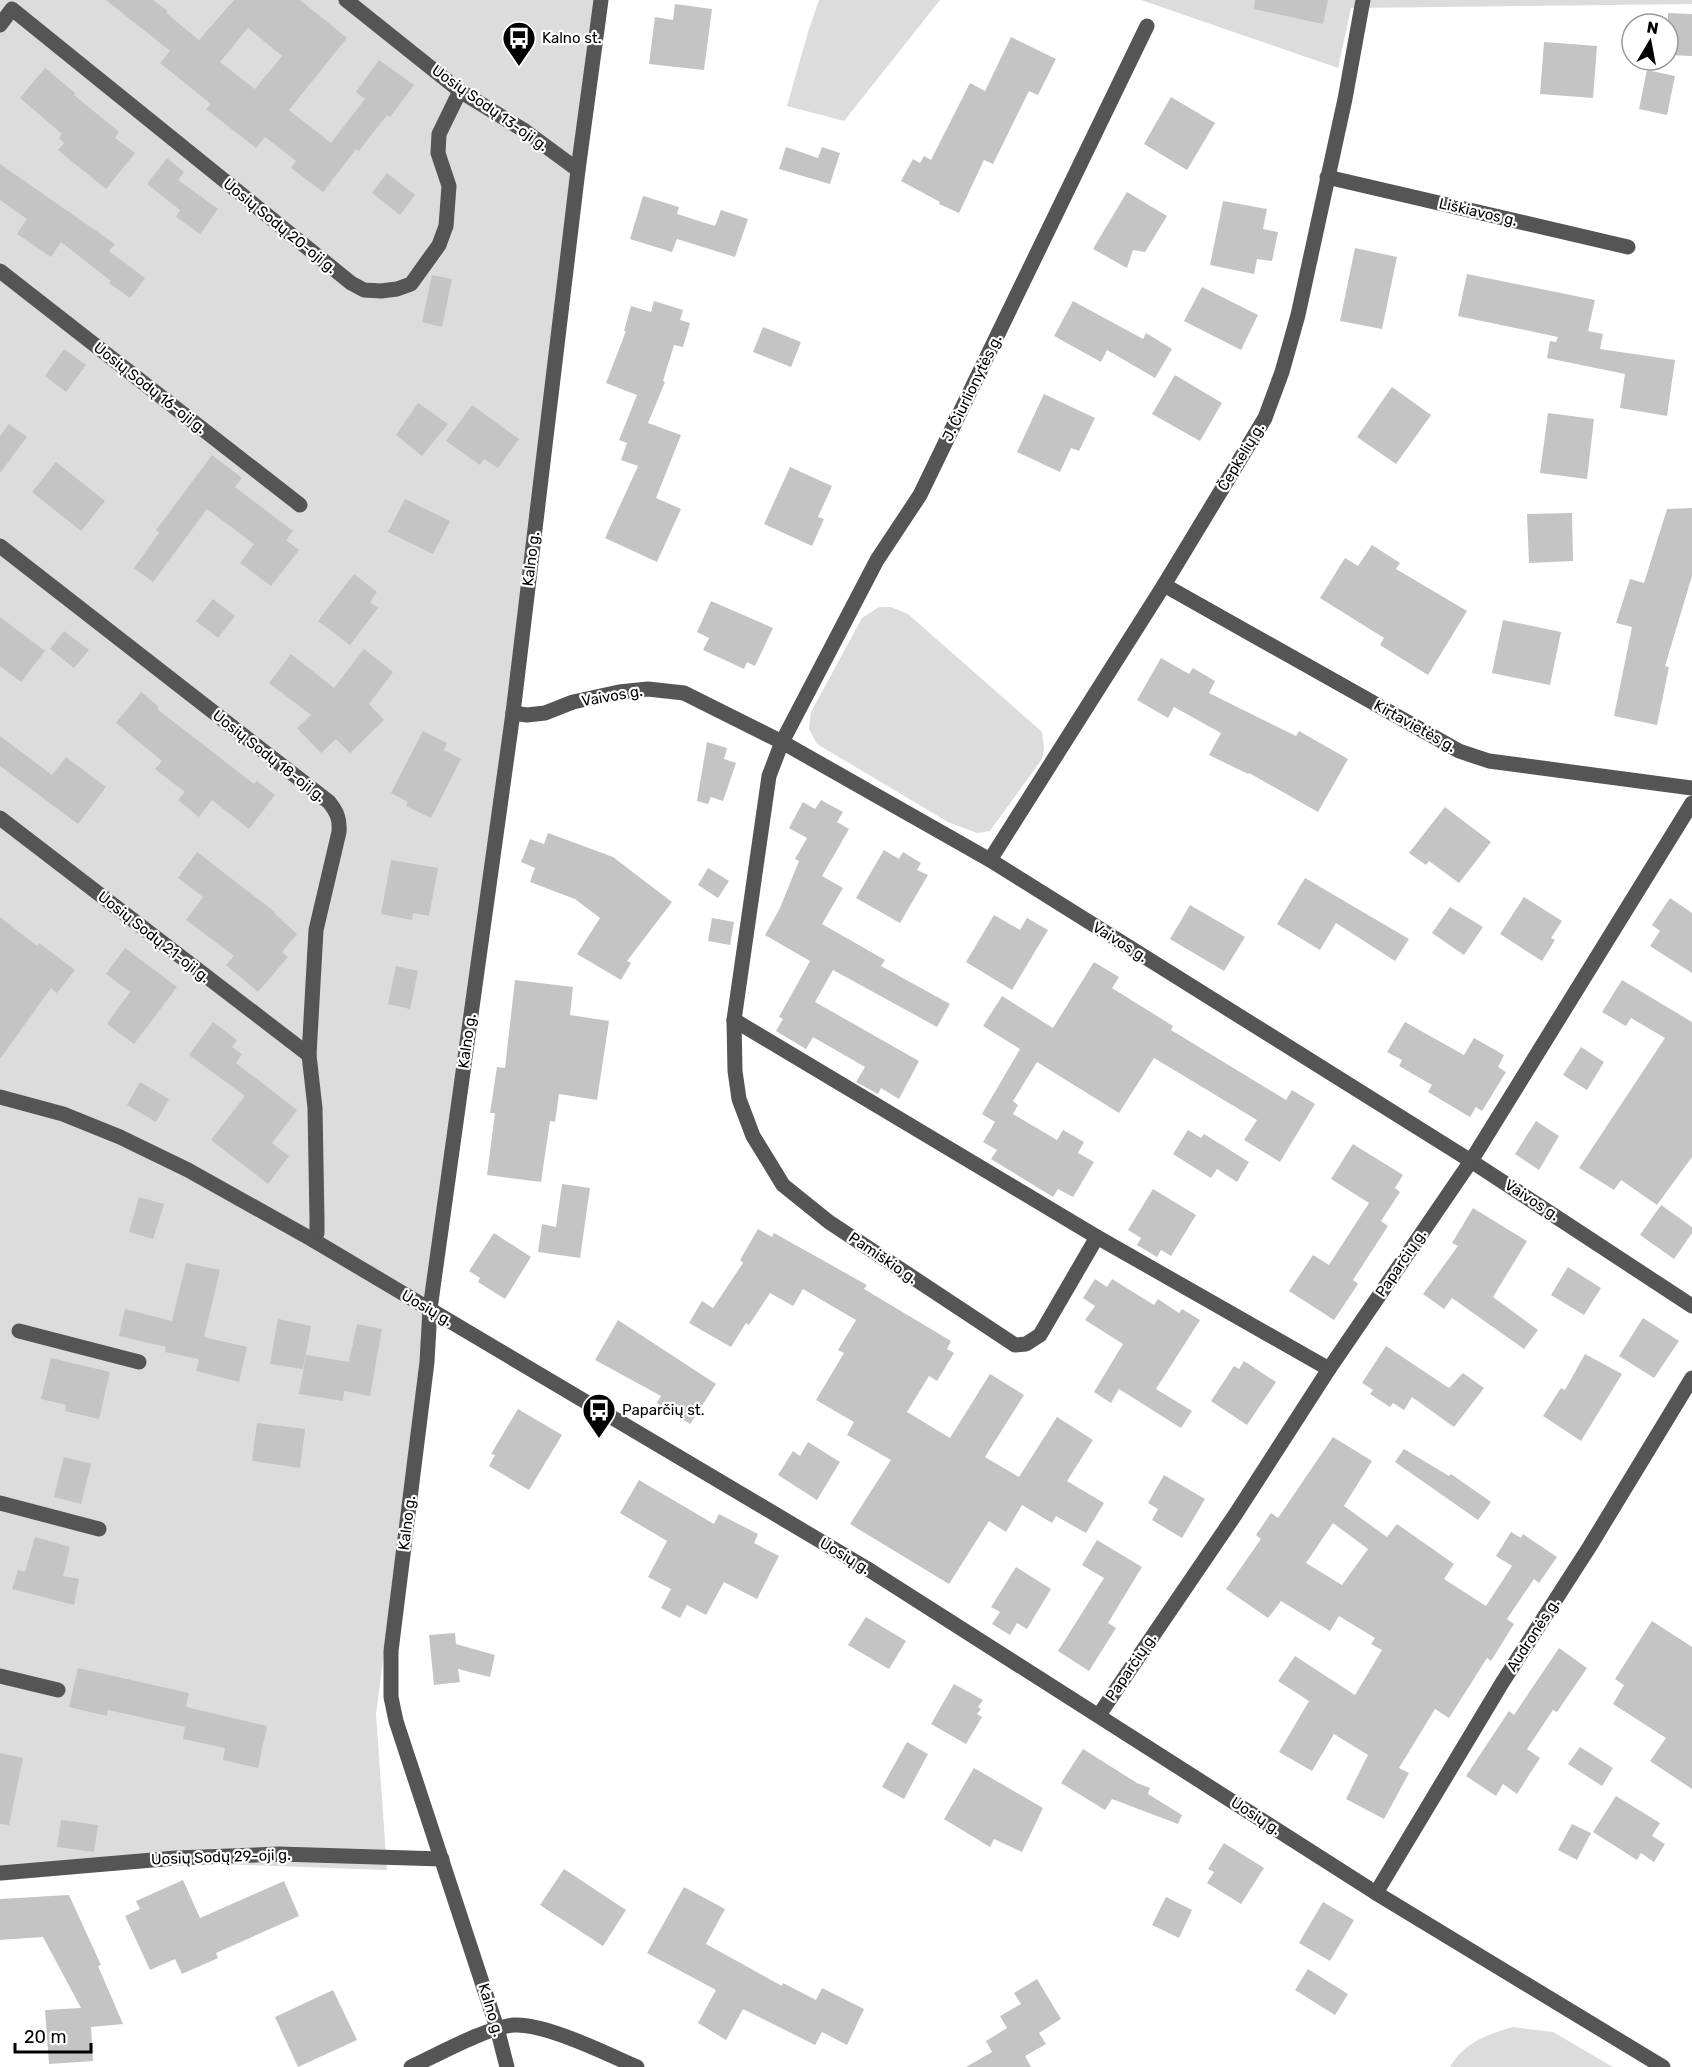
<svg xmlns="http://www.w3.org/2000/svg" width="1692" height="2067" font-family="Rubik,sans-serif">
<rect width="100%" height="100%" fill="#fff"/>
<g fill="#dcdcdc">
<path d="M0,0H603L376,1714L387,1870L191,1863L0,1881Z"/>
<path d="M819,0H940L844,121L787,106L808,32Z"/>
<path d="M1141,0H1692V4L1351,8L1338,68Z"/>
<path d="M879,607H891L908,614L1042,732L1044,749L1042,759L990,831L977,833L948,822L817,744L809,729L811,712L862,618Z"/>
<path d="M1513,2027L1553,2032L1613,2067H1450C1463,2043 1488,2034 1513,2027Z"/>
</g>
<g fill="#c4c4c4" fill-rule="evenodd">
<path d="M106,0H153L168,11L166,13L199,40L234,0H300L347,38L289,110L331,143L365,99L356,92L379,60L414,85L390,117L387,115L359,151L356,149L323,192L291,168L296,161L265,137L256,148L206,109L211,104L160,63L170,51ZM248,28L282,56L255,89L220,62Z"/>
<path d="M1255,0H1328L1323,24L1254,9Z"/>
<path d="M675,4L712,9L704,70L649,64L655,17L673,20Z"/>
<path d="M1668,13L1692,14V56L1668,55Z"/>
<path d="M1011,37L1056,59L1038,95L1029,91L993,164L984,160L959,213L939,204L940,202L901,181L913,159L920,163L924,156L931,160L970,83L985,91Z"/>
<path d="M1544,42L1597,46L1593,98L1540,94Z"/>
<path d="M45,68L75,93L74,95L119,132L115,138L135,153L106,189L58,150L64,143L59,138L62,134L20,98Z"/>
<path d="M1647,70L1675,76L1667,115L1639,109Z"/>
<path d="M1171,97L1215,123L1187,170L1144,144Z"/>
<path d="M786,147L818,158L822,147L840,153L830,184L779,169Z"/>
<path d="M167,158L184,172L178,180L218,209L200,234L176,217L180,210L147,184Z"/>
<path d="M0,164L115,244L109,251L145,278L130,298L109,283L111,281L61,242L51,257L17,234L27,219L0,200Z"/>
<path d="M387,173L415,195L400,215L372,193Z"/>
<path d="M1127,192L1167,216L1145,252L1133,250L1127,268L1093,249Z"/>
<path d="M643,196L679,207L677,214L715,226L721,210L748,219L735,257L677,239L672,252L630,239Z"/>
<path d="M1223,201L1267,209L1263,229L1278,232L1272,261L1257,259L1254,274L1210,265Z"/>
<path d="M1355,248L1397,257L1382,329L1340,321Z"/>
<path d="M1467,274L1595,300L1588,331L1603,334L1600,349L1675,360L1667,416L1620,408L1625,374L1547,358L1550,341L1556,342L1558,337L1458,316Z"/>
<path d="M432,275L452,279L442,327L422,322Z"/>
<path d="M1202,287L1258,315L1241,350L1184,321Z"/>
<path d="M654,301L683,310L680,320L690,323L683,347L674,345L663,381L665,382L648,423L681,435L656,498L681,509L657,562L605,538L638,466L621,460L627,443L619,440L637,395L606,383L626,331H624L631,306L651,312Z"/>
<path d="M1073,301L1143,339L1146,333L1172,349L1155,378L1107,350L1101,362L1054,336Z"/>
<path d="M763,327L801,342L791,367L753,352Z"/>
<path d="M64,349L86,365L66,392L45,376Z"/>
<path d="M1175,375L1222,403L1200,441L1152,414Z"/>
<path d="M1392,387L1431,415L1396,464L1357,437Z"/>
<path d="M1044,394L1095,418L1079,451L1071,448L1060,472L1017,452Z"/>
<path d="M418,403L448,424L422,456L396,435Z"/>
<path d="M472,405L519,439L498,468L484,459L480,465L446,441Z"/>
<path d="M1548,413L1594,419L1587,479L1540,473Z"/>
<path d="M9,424L27,437L0,473V436Z"/>
<path d="M212,455L242,478L235,487L293,531L286,540L299,550L271,586L240,563L254,544L207,509L153,582L134,568L159,533L156,530Z"/>
<path d="M56,462L105,501L81,531L32,492Z"/>
<path d="M790,467L832,486L818,517L824,519L812,546L764,524Z"/>
<path d="M405,499L450,521L433,554L388,532Z"/>
<path d="M1692,508V576L1665,666L1669,667L1657,725L1614,716L1632,627L1616,623L1630,579L1644,583L1667,509Z"/>
<path d="M1572,513L1573,561L1529,563L1527,514Z"/>
<path d="M1372,545L1400,563L1396,569L1467,611L1428,675L1380,645L1384,638L1320,598L1345,558L1358,566Z"/>
<path d="M354,574L377,592L370,602L378,608L350,645L318,621Z"/>
<path d="M213,599L235,616L218,638L196,621Z"/>
<path d="M711,601L773,628L755,666L747,662L744,669L703,650L709,638L697,632Z"/>
<path d="M0,617L45,651L21,682L0,666Z"/>
<path d="M1503,620L1561,632L1550,685L1492,673Z"/>
<path d="M64,631L89,650L74,668L50,649Z"/>
<path d="M364,649L393,672L369,704L384,720L350,753L336,739L321,753L297,728L311,715L269,683L291,654L334,688Z"/>
<path d="M1161,658L1189,674L1193,668L1215,681L1209,693L1296,736L1299,731L1348,759L1318,812L1249,773L1248,774L1209,755L1221,733L1174,707L1168,718L1137,700Z"/>
<path d="M141,692L159,707L157,709L254,784L257,781L275,795L249,829L212,800L199,817L178,800L185,792L155,769L162,761L116,723Z"/>
<path d="M423,731L447,743L444,750L461,759L431,818L406,806L408,802L391,793Z"/>
<path d="M0,736L52,775L66,757L106,787L78,824L0,766Z"/>
<path d="M707,742L727,748L724,759L736,763L723,801L711,797L708,804L697,801Z"/>
<path d="M821,800L843,812L837,822L849,829L822,876L843,888L822,924L885,960L881,966L950,1004L937,1027L833,970L815,1002L919,1061L899,1099L881,1088L878,1094L856,1082L865,1067L813,1037L806,1049L776,1031L783,1019L779,1017L810,961L765,935L780,908L799,861L795,859L807,838L789,828L803,802L815,809Z"/>
<path d="M1445,807L1491,842L1459,883L1429,861L1426,865L1409,853Z"/>
<path d="M548,833L613,857L672,902L627,961L631,963L621,980L577,954L600,918L575,899L530,882L535,868L521,862L530,839L544,844Z"/>
<path d="M884,850L899,859L903,852L921,863L917,870L928,875L900,923L856,898Z"/>
<path d="M197,852L275,912L274,913L297,934L282,952L288,957L258,992L226,965L234,956L186,920L203,897L178,878Z"/>
<path d="M391,860L438,868L429,916L413,913L412,920L381,914Z"/>
<path d="M708,868L729,881L718,898L698,885Z"/>
<path d="M1305,878L1409,939L1395,961L1336,923L1320,950L1277,924Z"/>
<path d="M1524,897L1562,921L1551,938L1555,940L1542,961L1500,934Z"/>
<path d="M1670,898L1692,913V973L1650,946L1660,931L1652,925Z"/>
<path d="M1190,905L1245,937L1224,971L1170,939Z"/>
<path d="M1450,907L1483,927L1464,955L1432,933Z"/>
<path d="M994,915L1020,930L1027,918L1048,930L1012,990L966,962Z"/>
<path d="M0,917L37,946L39,943L75,970L57,993L51,988L0,1059Z"/>
<path d="M712,918L734,922L730,945L708,941Z"/>
<path d="M125,948L177,987L134,1044L107,1024L130,992L106,974Z"/>
<path d="M1094,962L1119,977L1112,988L1173,1026L1171,1030L1286,1100L1292,1090L1315,1104L1280,1162L1244,1140L1257,1120L1154,1058L1119,1113L1037,1062L1013,1101L1018,1105L1013,1114L1057,1140L1063,1130L1084,1142L1078,1153L1094,1162L1073,1197L1058,1189L1053,1197L991,1159L997,1150L983,1142L995,1122L982,1114L1020,1049L983,1026L1002,996L1053,1028Z"/>
<path d="M396,966L418,971L410,1009L388,1004Z"/>
<path d="M515,980L573,987L570,1015L609,1021L597,1100L559,1094L555,1122L550,1121L541,1182L487,1175L495,1113H490L497,1067L505,1068Z"/>
<path d="M1622,980L1692,1022V1157L1657,1205L1621,1180L1614,1190L1579,1168L1665,1038L1631,1018L1626,1026L1602,1012Z"/>
<path d="M213,1022L237,1040L232,1047L242,1054L236,1063L297,1110L272,1143L289,1156L268,1184L211,1140L245,1096L189,1055Z"/>
<path d="M1405,1022L1464,1055L1474,1038L1504,1055L1498,1067L1506,1072L1482,1111L1476,1107L1470,1117L1428,1092L1432,1085L1399,1066L1402,1060L1387,1052Z"/>
<path d="M1581,1047L1604,1062L1587,1090L1563,1075Z"/>
<path d="M140,1082L169,1099L156,1122L127,1105Z"/>
<path d="M1536,1121L1559,1136L1539,1170L1515,1154Z"/>
<path d="M1188,1130L1201,1138L1204,1134L1249,1162L1237,1182L1217,1169L1211,1178L1173,1154Z"/>
<path d="M1353,1144L1403,1175L1395,1188L1400,1192L1381,1221L1388,1226L1353,1280L1358,1284L1334,1320L1289,1291L1313,1255L1329,1265L1369,1203L1331,1179Z"/>
<path d="M562,1184L590,1188L580,1258L538,1252L542,1224L556,1227Z"/>
<path d="M1153,1189L1196,1215L1171,1256L1161,1250L1157,1257L1137,1245L1141,1238L1128,1230Z"/>
<path d="M139,1197L164,1204L153,1239L129,1232Z"/>
<path d="M1661,1205L1692,1227V1233L1674,1259L1640,1235Z"/>
<path d="M1473,1208L1527,1241L1493,1297L1538,1330L1524,1349L1452,1298L1444,1309L1423,1294L1458,1246L1452,1243Z"/>
<path d="M758,1229L772,1237L774,1233L867,1285L864,1289L951,1341L947,1349L954,1353L937,1381L929,1376L907,1412L950,1438L990,1374L1024,1395L985,1457L1019,1477L1057,1417L1093,1440L1067,1481L1104,1503L1086,1533L1056,1516L1052,1523L1022,1505L1006,1532L989,1521L949,1584L850,1524L891,1460L847,1435L854,1422L816,1400L844,1353L838,1350L856,1320L803,1289L793,1306L770,1293L749,1325L746,1323L731,1347L689,1323L702,1301L713,1308L743,1263L740,1260Z"/>
<path d="M494,1233L531,1257L505,1299L478,1282L480,1278L469,1271Z"/>
<path d="M186,1263L220,1270L204,1337L247,1347L239,1382L196,1371L199,1359L165,1352L166,1347L119,1336L125,1309L172,1321Z"/>
<path d="M1568,1267L1601,1288L1584,1315L1551,1295Z"/>
<path d="M1095,1279L1107,1287L1112,1279L1154,1305L1158,1299L1179,1313L1182,1309L1200,1320L1156,1389L1192,1411L1181,1428L1119,1389L1111,1403L1094,1392L1123,1344L1085,1320L1095,1306L1083,1298Z"/>
<path d="M1643,1318L1679,1341L1654,1378L1619,1356Z"/>
<path d="M278,1319L311,1326L303,1369L270,1364Z"/>
<path d="M618,1320L716,1384L690,1424L657,1403L661,1396L595,1360Z"/>
<path d="M357,1324L382,1329L370,1396L344,1391L343,1401L299,1394L306,1355L349,1362Z"/>
<path d="M1386,1346L1449,1388L1463,1373L1484,1388L1454,1427L1412,1397L1404,1410L1393,1403L1390,1407L1370,1394L1373,1390L1362,1383Z"/>
<path d="M1585,1354L1622,1374L1581,1441L1543,1416L1561,1388L1565,1390Z"/>
<path d="M51,1358L110,1372L99,1419L65,1411L66,1405L41,1399Z"/>
<path d="M1244,1361L1276,1382L1247,1425L1211,1401L1234,1366L1239,1369Z"/>
<path d="M518,1409L562,1435L529,1490L489,1466L495,1455L491,1454Z"/>
<path d="M257,1423L305,1429L300,1468L252,1461Z"/>
<path d="M1333,1437L1372,1461L1344,1506L1387,1537L1397,1524L1454,1564L1444,1579L1486,1606L1512,1566L1496,1556L1511,1532L1521,1538L1523,1534L1557,1557L1539,1583L1534,1579L1507,1619L1514,1624L1491,1661L1487,1658L1449,1718L1435,1709L1399,1768L1409,1773L1384,1819L1346,1799L1368,1755L1334,1734L1312,1771L1279,1752L1309,1701L1278,1681L1295,1656L1355,1695L1382,1650L1371,1644L1375,1638L1339,1616L1330,1631L1281,1601L1268,1618L1226,1589L1261,1539L1256,1535L1271,1513L1278,1518ZM1333,1523L1368,1549L1342,1585L1306,1563Z"/>
<path d="M808,1442L840,1462L817,1500L778,1475L793,1451L800,1456Z"/>
<path d="M1404,1449L1449,1476L1451,1474L1491,1502L1478,1520L1395,1462Z"/>
<path d="M64,1457L91,1464L81,1504L54,1497Z"/>
<path d="M1164,1475L1205,1499L1182,1538L1152,1520L1158,1509L1148,1503Z"/>
<path d="M639,1480L714,1524L719,1514L758,1534L754,1543L779,1556L757,1599L724,1582L706,1615L687,1605L680,1618L661,1608L671,1589L648,1577L667,1541L620,1513Z"/>
<path d="M35,1537L70,1547L63,1576L79,1579L74,1605L12,1589L18,1570L25,1572Z"/>
<path d="M1097,1540L1142,1567L1108,1623L1116,1628L1089,1671L1058,1651L1104,1578L1082,1565Z"/>
<path d="M1016,1567L1051,1589L1027,1629L1017,1623L1010,1635L992,1624L1000,1612L991,1607Z"/>
<path d="M866,1617L906,1641L889,1669L848,1645Z"/>
<path d="M1652,1621L1692,1647V1789L1650,1761L1666,1738L1613,1704L1624,1685L1615,1679Z"/>
<path d="M455,1633L456,1644L495,1655L490,1677L458,1669L460,1682L434,1685L429,1635Z"/>
<path d="M1559,1648L1587,1668L1557,1712L1553,1710L1527,1749L1540,1758L1517,1794L1503,1784L1496,1796L1466,1776L1509,1711L1514,1715Z"/>
<path d="M78,1668L189,1693L186,1707L267,1726L258,1768L223,1760L225,1748L183,1739L185,1727L108,1710L107,1716L69,1707Z"/>
<path d="M954,1684L983,1700L978,1707L981,1709L977,1714L982,1717L966,1744L931,1724Z"/>
<path d="M907,1742L928,1754L904,1799L882,1787Z"/>
<path d="M1580,1747L1613,1768L1602,1786L1568,1764Z"/>
<path d="M1083,1749L1137,1783L1150,1788L1148,1794L1182,1815L1178,1824L1112,1799L1105,1810L1061,1783Z"/>
<path d="M0,1753L23,1758L9,1825L0,1824Z"/>
<path d="M974,1768L1043,1808L1022,1852L994,1839L990,1847L944,1819Z"/>
<path d="M1616,1796L1660,1823L1652,1836L1665,1844L1654,1862L1641,1853L1637,1860L1593,1832Z"/>
<path d="M61,1820L98,1825L94,1852L57,1847Z"/>
<path d="M1572,1824L1591,1833L1577,1860L1558,1850Z"/>
<path d="M1224,1843L1264,1868L1241,1904L1207,1883L1214,1872L1208,1869Z"/>
<path d="M564,1869L626,1910L603,1946L540,1905Z"/>
<path d="M183,1880L200,1918L284,1881L299,1916L216,1953L218,1958L182,1974L175,1959L150,1970L125,1916L140,1909L136,1901Z"/>
<path d="M684,1887L725,1909L706,1944L782,1986L783,1983L816,2000L822,1988L864,2009L847,2045L822,2032L815,2045L743,2009L726,2040L698,2023L716,1990L647,1953Z"/>
<path d="M69,1895L101,1965L98,1966L123,2024L91,2027L93,2061L49,2064L45,2010L81,2008L43,1937L0,1940V1899Z"/>
<path d="M1166,1897L1192,1910L1179,1938L1152,1925Z"/>
<path d="M1323,1902L1354,1920L1330,1961L1299,1943Z"/>
<path d="M1308,1969L1348,1994L1335,2015L1295,1990Z"/>
<path d="M1037,1979L1061,2019L1039,2033L1046,2044L1025,2056L1031,2067H966L992,2052L986,2041L1007,2028L1000,2016L1021,2004L1014,1993Z"/>
<path d="M333,1990L357,2040L298,2067L275,2017Z"/>
</g>
<g fill="none" stroke-linecap="round" stroke-linejoin="round">
<g stroke="#555" stroke-width="15">
<path d="M346,0L460,91L525,131L578,170"/>
<path d="M0,25L12,9L351,283L364,290L381,291L397,289L411,284L439,245L446,226L449,186L438,153L439,134L460,91"/>
<path d="M1327,177L1628,247"/>
<path d="M0,271L300,505"/>
<path d="M0,546L329,802C337,812 340,819 339,832L316,930L309,1055L315,1108L317,1220V1233L313,1240"/>
<path d="M1164,585L1459,751L1489,761L1692,788"/>
<path d="M513,713L527,715L545,713L573,702L619,692L648,689L684,693L782,742L990,860L1471,1161L1692,1306"/>
<path d="M0,818L309,1055"/>
<path d="M990,860L1164,585L1265,418L1282,372L1298,315L1345,99L1363,0"/>
<path d="M734,1020L1097,1237L1329,1369"/>
<path d="M0,1097L63,1114L120,1137L188,1170L313,1240L871,1571L1376,1893L1663,2067"/>
<path d="M1097,1237L1040,1335L1026,1344L1015,1345L829,1222L783,1185L753,1136L739,1099L735,1071L734,1020L769,776L782,742L877,560L920,495L1147,26"/>
<path d="M19,1331L139,1362"/>
<path d="M0,1503L99,1529"/>
<path d="M0,1676L58,1690"/>
<path d="M1099,1715L1235,1515L1329,1369L1471,1161L1692,803"/>
<path d="M0,1873L176,1858L279,1854L442,1859"/>
<path d="M1376,1893L1502,1683L1590,1546L1692,1378"/>
<path d="M411,2067C437,2055 487,2027 514,2025C545,2023 607,2054 637,2067"/>
<path d="M507,2067L497,2028L396,1721L391,1697V1651L427,1362L430,1309L513,713L578,170L601,0"/>
</g>
</g>
<defs>
<symbol id="bus-pin" viewBox="-11 -11 22 30"><path d="M0 17L-7.5 6A9.5 9.5 0 1 1 7.5 6Z" fill="#000" stroke="#fff"/><path d="M-5-6H5V4H4V6H2V4H-2V6H-4V4H-5ZM-3.5-4V0h7V-4ZM-3.5 1.2v1.5H-2V1.2ZM2 1.2v1.5H3.5V1.2Z" fill="#fff"/></symbol>
</defs>
<g fill-rule="evenodd">
<use href="#bus-pin" x="500" y="19" width="38" height="52"/>
<use href="#bus-pin" x="580" y="1391" width="38" height="52"/>
</g>
<g text-anchor="middle" stroke-width="4.5" stroke-linejoin="round" paint-order="stroke">
<g font-size="15" fill="#000" stroke="#fff" text-anchor="start">
<text x="542" y="43">Kalno st.</text>
<text x="622" y="1415">Paparčių st.</text>
</g>
<g font-size="15" fill="#000" stroke="#fff">
<text transform="translate(490 108) rotate(35)" y="5">Uosių Sodų 13-oji g.</text>
<text transform="translate(1478 212) rotate(13)" y="5">Liškiavos g.</text>
<text transform="translate(280 226) rotate(39)" y="5">Uosių Sodų 20-oji g.</text>
<text transform="translate(150 388) rotate(38)" y="5">Uosių Sodų 16-oji g.</text>
<text transform="translate(972 388) rotate(-64)" y="5">J. Čiurlionytės g.</text>
<text transform="translate(1241 457) rotate(-59)" y="5">Čepkelių g.</text>
<text transform="translate(531 559) rotate(-83)" y="5">Kalno g.</text>
<text transform="translate(612 696) rotate(-10)" y="5">Vaivos g.</text>
<text transform="translate(1415 726) rotate(29)" y="5">Kirtavietės g.</text>
<text transform="translate(269 756) rotate(38)" y="5">Uosių Sodų 18-oji g.</text>
<text transform="translate(154 937) rotate(38)" y="5">Uosių Sodų 21-oji g.</text>
<text transform="translate(1120 942) rotate(32)" y="5">Vaivos g.</text>
<text transform="translate(467 1041) rotate(-82)" y="5">Kalno g.</text>
<text transform="translate(1532 1200) rotate(33)" y="5">Vaivos g.</text>
<text transform="translate(883 1258) rotate(34)" y="5">Pamiškio g.</text>
<text transform="translate(1401 1263) rotate(-56)" y="5">Paparčių g.</text>
<text transform="translate(427 1308) rotate(30)" y="5">Uosių g.</text>
<text transform="translate(407 1523) rotate(-83)" y="5">Kalno g.</text>
<text transform="translate(845 1556) rotate(31)" y="5">Uosių g.</text>
<text transform="translate(1533 1635) rotate(-57)" y="5">Audronės g.</text>
<text transform="translate(1131 1667) rotate(-56)" y="5">Paparčių g.</text>
<text transform="translate(1256 1816) rotate(33)" y="5">Uosių g.</text>
<text transform="translate(221 1857) rotate(-2)" y="5">Uosių Sodų 29-oji g.</text>
<text transform="translate(491 2010) rotate(73)" y="5">Kalno g.</text>
</g>
</g>
<g transform="translate(1650 42) rotate(10)"><circle r="28" fill="#ffffff" stroke="#999999" stroke-width="1.5"/>
<path d="M0-4.5L10 22L0 15L-10 22Z" fill="#000000"/>
<text y="-9" font-size="16" font-weight="bold" text-anchor="middle" fill="#000000">N</text>
</g>
<path d="M15 2043v9h76v-9" fill="none" stroke="#000000" stroke-width="3"/>
<text x="24" y="2043" font-size="18" fill="#000000" stroke="#ffffff" stroke-width="4.5" paint-order="stroke">20 m</text>
</svg>
